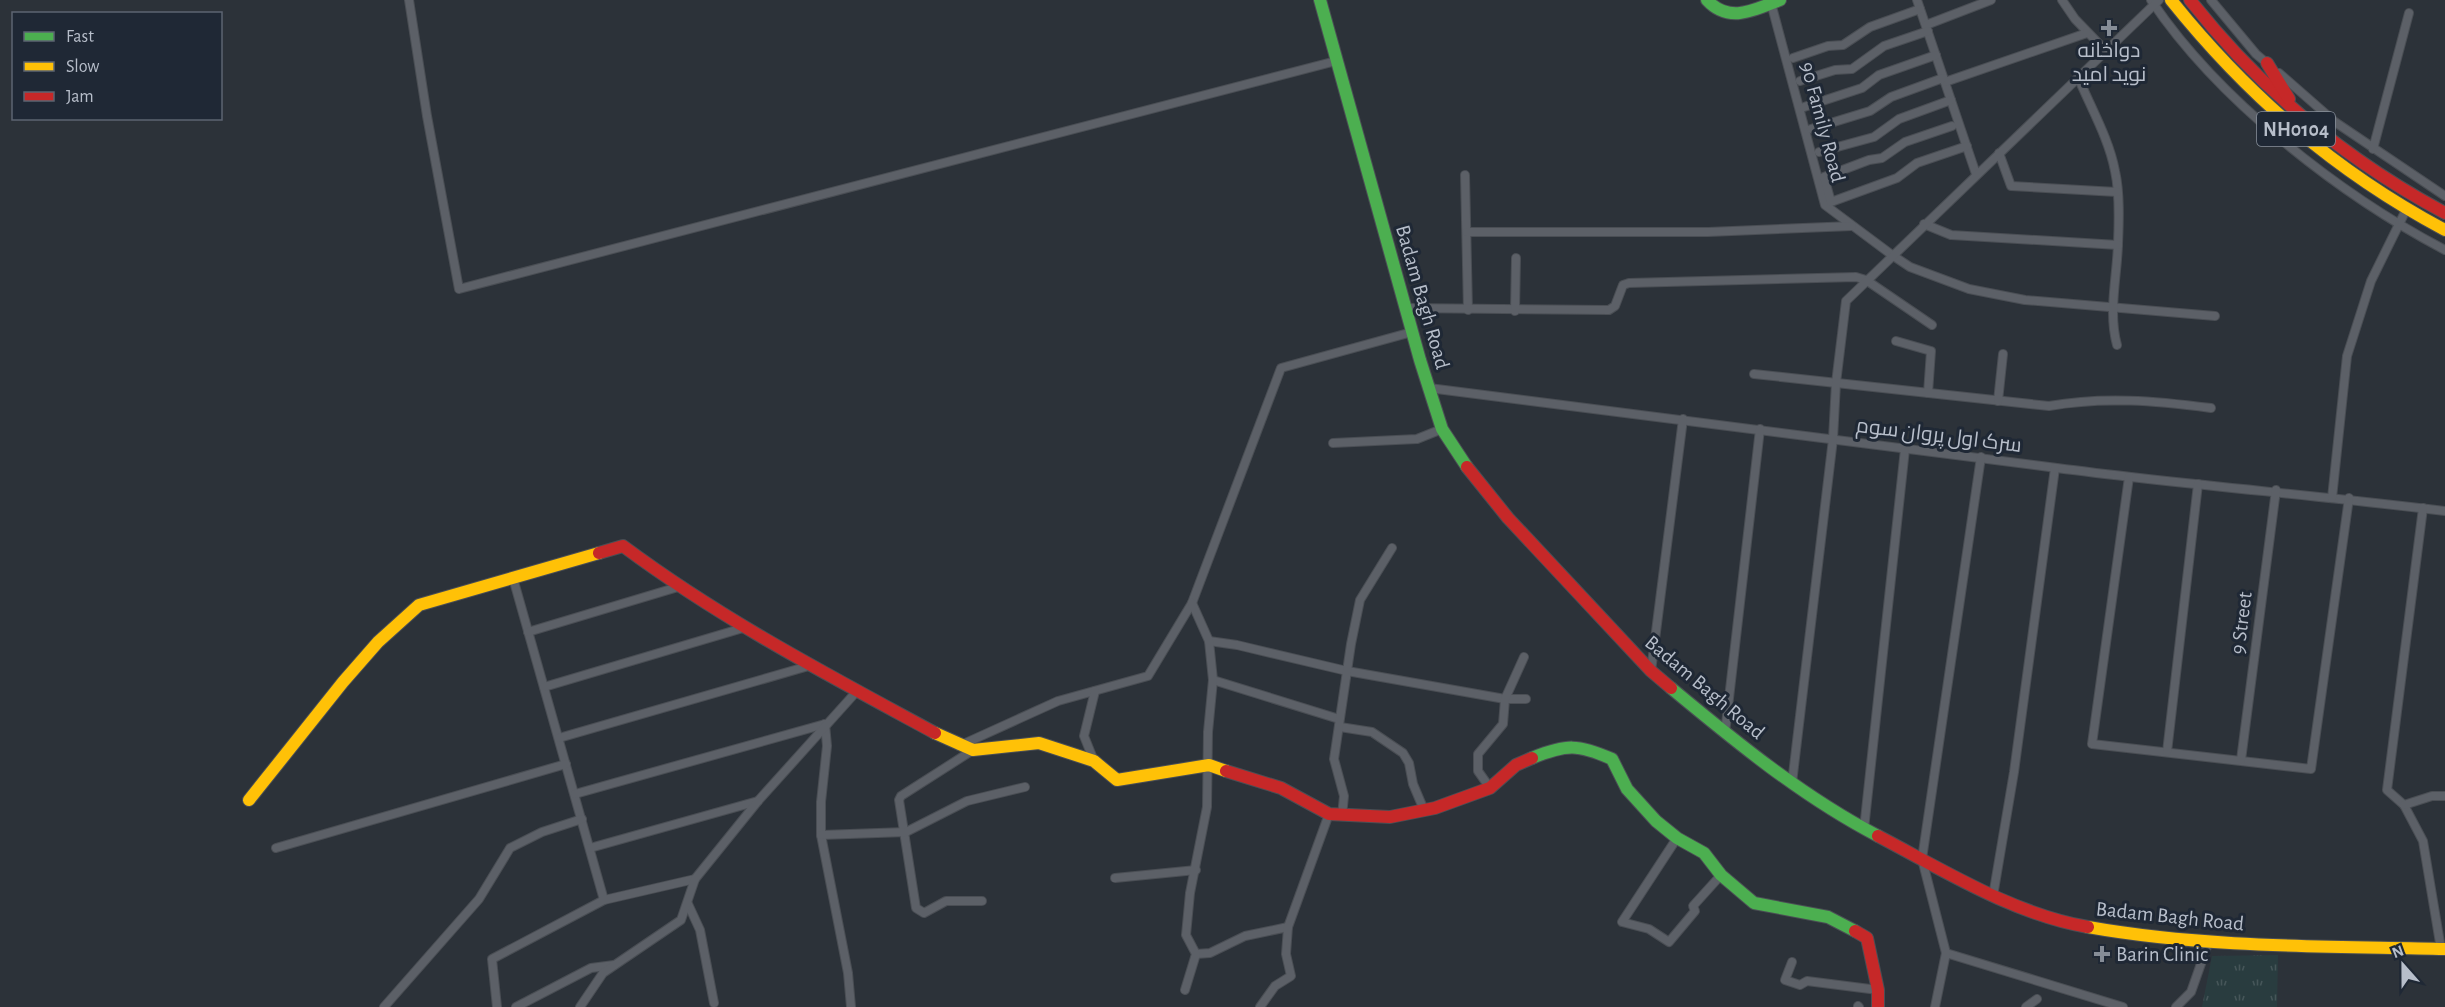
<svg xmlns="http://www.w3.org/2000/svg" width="2445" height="1007" font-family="'Alegreya Sans',Cairo,sans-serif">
<defs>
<pattern id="grass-tufts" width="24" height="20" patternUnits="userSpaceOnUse" patternTransform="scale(1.5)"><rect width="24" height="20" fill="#293c3f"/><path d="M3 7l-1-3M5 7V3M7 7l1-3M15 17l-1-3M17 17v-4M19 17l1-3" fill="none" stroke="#465659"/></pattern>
</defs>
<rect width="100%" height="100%" fill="#2c3239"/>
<path fill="url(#grass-tufts)" d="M2278,955L2277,1007H2202L2212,956Z"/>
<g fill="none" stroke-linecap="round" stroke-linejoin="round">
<defs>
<g id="street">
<path d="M409,0L427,116L459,289L1336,61"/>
<path d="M1917,0L1976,174"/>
<path d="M2062,0L2075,19L2105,50"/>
<path d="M2151,0C2218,100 2339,194 2445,250"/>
<path d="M2211,0L2256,54L2269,65"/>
<path d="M1771,3L1825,205L1892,255L1910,267L1969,289L2025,300L2215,316"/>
<path d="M1926,25L1991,0"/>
<path d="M1793,58L1828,46L1843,45L1870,27L1920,9"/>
<path d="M2279,73L2335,122L2445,196"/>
<path d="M2078,77C2091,108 2109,139 2115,171C2120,193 2119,221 2118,244C2117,277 2108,312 2117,345"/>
<path d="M1800,81L1835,70L1852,69L1884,46L1928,31"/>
<path d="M1945,82L2087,33"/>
<path d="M1804,107L1862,88L1879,75L1936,55"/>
<path d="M1952,126L1905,142L1882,158L1869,160L1824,177L1831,202L1897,178L1917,163L1967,146"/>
<path d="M1811,129L1870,111L1891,97L1943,78"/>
<path d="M2373,149L2409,13"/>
<path d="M1819,152L1874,137L1899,119L1951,100"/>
<path d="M1999,153L2011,186L2117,192"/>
<path d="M1465,175L1468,310"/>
<path d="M1924,224L1951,235L2118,245"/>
<path d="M1467,232H1708L1852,226"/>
<path d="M1405,308L1609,310L1615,306L1623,285L1629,283L1856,277L1866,280L1932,325"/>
<path d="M1515,311L1516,258"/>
<path d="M1896,341L1931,351L1928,393"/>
<path d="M1754,374L2049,406C2104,396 2156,401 2211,408"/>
<path d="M1429,388C1638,413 1847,441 2057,468C2186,485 2316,495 2445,511"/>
<path d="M1998,401L2003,354"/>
<path d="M1333,443L1417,439L1442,429"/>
<path d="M2129,477L2092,744L2311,769L2349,498"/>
<path d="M2332,498L2347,356L2371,281L2406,210"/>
<path d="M2423,508L2387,790L2404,805L2423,841L2441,949"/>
<path d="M513,578L604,900"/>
<path d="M528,632L678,587"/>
<path d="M1209,641L1237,645L1347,671L1505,699H1526"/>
<path d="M1651,671L1683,419"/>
<path d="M1213,680L1339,719"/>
<path d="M544,687L743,628"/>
<path d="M825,724L827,746L821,802V835L848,973L851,1007"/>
<path d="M1340,727L1372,732L1403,753L1409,763L1413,784L1424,810"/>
<path d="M1725,733L1760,429"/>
<path d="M559,738L812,665"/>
<path d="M959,746L1058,701L1148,676L1192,603L1281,368L1412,332"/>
<path d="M973,750L901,796L899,800L916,908L924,913L946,901H982"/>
<path d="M2167,752L2198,484"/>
<path d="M2241,760L2276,490"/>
<path d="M1094,761L1084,736L1095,691"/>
<path d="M1792,783L1833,439L1836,383L1846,301L2159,0"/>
<path d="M1490,788L1478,771V754L1503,724L1505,699L1524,657"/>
<path d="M575,794L825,724"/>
<path d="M2404,805L2432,796H2445"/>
<path d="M1342,816L1344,796L1334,759L1351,644L1360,600L1392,548"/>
<path d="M1864,829L1905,449"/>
<path d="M821,835L906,832L967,801L1025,787"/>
<path d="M1677,838L1622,922L1649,929L1669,942L1695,911L1693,906L1721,875"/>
<path d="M276,848L566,764"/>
<path d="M590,848L758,801"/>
<path d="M1115,878L1196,870"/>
<path d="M1993,896L2014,772L2055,468"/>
<path d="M688,904L700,930L714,1003"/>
<path d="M1946,953L2123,1007"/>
<path d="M1196,954L1210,953L1245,936L1288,927"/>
<path d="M1792,962L1785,980L1800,985L1807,981L1878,990"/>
<path d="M1185,990L1196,954L1186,935L1190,893L1207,807L1208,732L1213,680L1209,641L1192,603"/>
<path d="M1858,1006L1859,1007"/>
<path d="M384,1007L479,899L510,848L542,832L582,819"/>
<path d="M497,1007L492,959L604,900L695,879"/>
<path d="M516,1007L591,968L614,965"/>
<path d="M580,1007L603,973L681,920L695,879L758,801L857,691"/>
<path d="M1260,1007L1275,986L1291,976L1286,954L1288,927L1329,814"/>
<path d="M1935,1007L1946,953L1922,859L1981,457"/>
<path d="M2026,1007L2037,999"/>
<path d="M2176,1007L2191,992L2209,941"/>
</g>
<g id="fast">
<path d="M1320,0L1420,360L1442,429L1467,467"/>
<path d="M1707,0C1729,24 1754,10 1780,0"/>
<path d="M1671,688C1736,742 1803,797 1878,836"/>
<path d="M1532,758C1567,744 1578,744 1612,759L1627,789L1656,821L1677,838L1704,853L1721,875L1754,903L1828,917L1855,931"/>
</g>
<g id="slow">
<path d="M2171,0C2248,96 2336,172 2445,230"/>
<path d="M935,733L973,750L1039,743L1094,761L1117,780L1209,765L1226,771"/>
<path d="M249,800L343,682L378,642L419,605L599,553"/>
<path d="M2088,927C2206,948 2326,946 2445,949"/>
</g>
<g id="jam">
<path d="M2190,0C2261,90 2344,159 2445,213"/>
<path d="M2267,63L2289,99"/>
<path d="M1467,467L1508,518L1651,671L1671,688"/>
<path d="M599,553L623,546C721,619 828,675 935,733"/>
<path d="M1226,771L1281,788L1329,814L1390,817L1435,808L1490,788L1516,765L1532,758"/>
<path d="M1878,836C1945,871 2013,914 2088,927"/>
<path d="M1855,931L1867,938L1878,990V1007"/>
</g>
</defs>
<use href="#street" stroke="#4a4e54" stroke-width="10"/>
<use href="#fast" stroke="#4a4e54" stroke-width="14"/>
<use href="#slow" stroke="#4a4e54" stroke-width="14"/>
<use href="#jam" stroke="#4a4e54" stroke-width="14"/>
<use href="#street" stroke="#5c6067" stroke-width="8"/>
<use href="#fast" stroke="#4caf50" stroke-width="12"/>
<use href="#slow" stroke="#ffc107" stroke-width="12"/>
<use href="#jam" stroke="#c62828" stroke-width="12"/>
</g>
<g fill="#868d97" stroke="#1f2835" stroke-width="2">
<path d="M2106 19h6v6h6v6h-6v6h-6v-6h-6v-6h6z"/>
<path d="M2099 945h6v6h6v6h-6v6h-6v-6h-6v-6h6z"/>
</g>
<g text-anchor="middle" stroke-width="6" stroke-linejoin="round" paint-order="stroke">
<rect fill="#1f2835" stroke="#89919d" stroke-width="1.5" x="2257" y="112" width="78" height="34" rx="4.5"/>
<g font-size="20" font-weight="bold" fill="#b7beca">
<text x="2296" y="136">NH0104</text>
</g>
<g font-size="21" fill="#b7beca" stroke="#1f2835">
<text x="2109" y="57">دواخانه<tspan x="2109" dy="24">نوید امید</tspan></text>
<text x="2116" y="961" text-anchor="start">Barin Clinic</text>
</g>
<g font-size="21" fill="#b7beca" stroke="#1f2835">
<text transform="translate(1823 122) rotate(75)" y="7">90 Family Road</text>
<text transform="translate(1423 297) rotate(74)" y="7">Badam Bagh Road</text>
<text transform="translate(1939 435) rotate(7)" y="7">سرک اول پروان سوم</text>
<text transform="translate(2241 623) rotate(-83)" y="7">9 Street</text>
<text transform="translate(1705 687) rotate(40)" y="7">Badam Bagh Road</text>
<text transform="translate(2170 916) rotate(6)" y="7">Badam Bagh Road</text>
</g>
</g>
<rect x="12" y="12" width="210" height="108" fill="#1f2835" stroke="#5c6471" stroke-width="1.5"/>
<rect x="24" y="32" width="30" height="9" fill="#4caf50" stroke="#5c6471" stroke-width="1.5"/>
<text x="66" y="42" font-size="18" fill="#b7beca">Fast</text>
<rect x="24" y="62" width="30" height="9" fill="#ffc107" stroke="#5c6471" stroke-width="1.5"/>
<text x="66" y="72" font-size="18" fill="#b7beca">Slow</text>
<rect x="24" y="92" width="30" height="9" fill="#c62828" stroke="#5c6471" stroke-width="1.5"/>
<text x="66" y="102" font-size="18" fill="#b7beca">Jam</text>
<g transform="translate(2403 965) rotate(339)" stroke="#1f2835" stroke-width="4.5" paint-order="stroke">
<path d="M0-4.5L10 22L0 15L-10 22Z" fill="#b7beca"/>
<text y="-9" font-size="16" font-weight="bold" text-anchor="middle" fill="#b7beca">N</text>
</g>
</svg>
